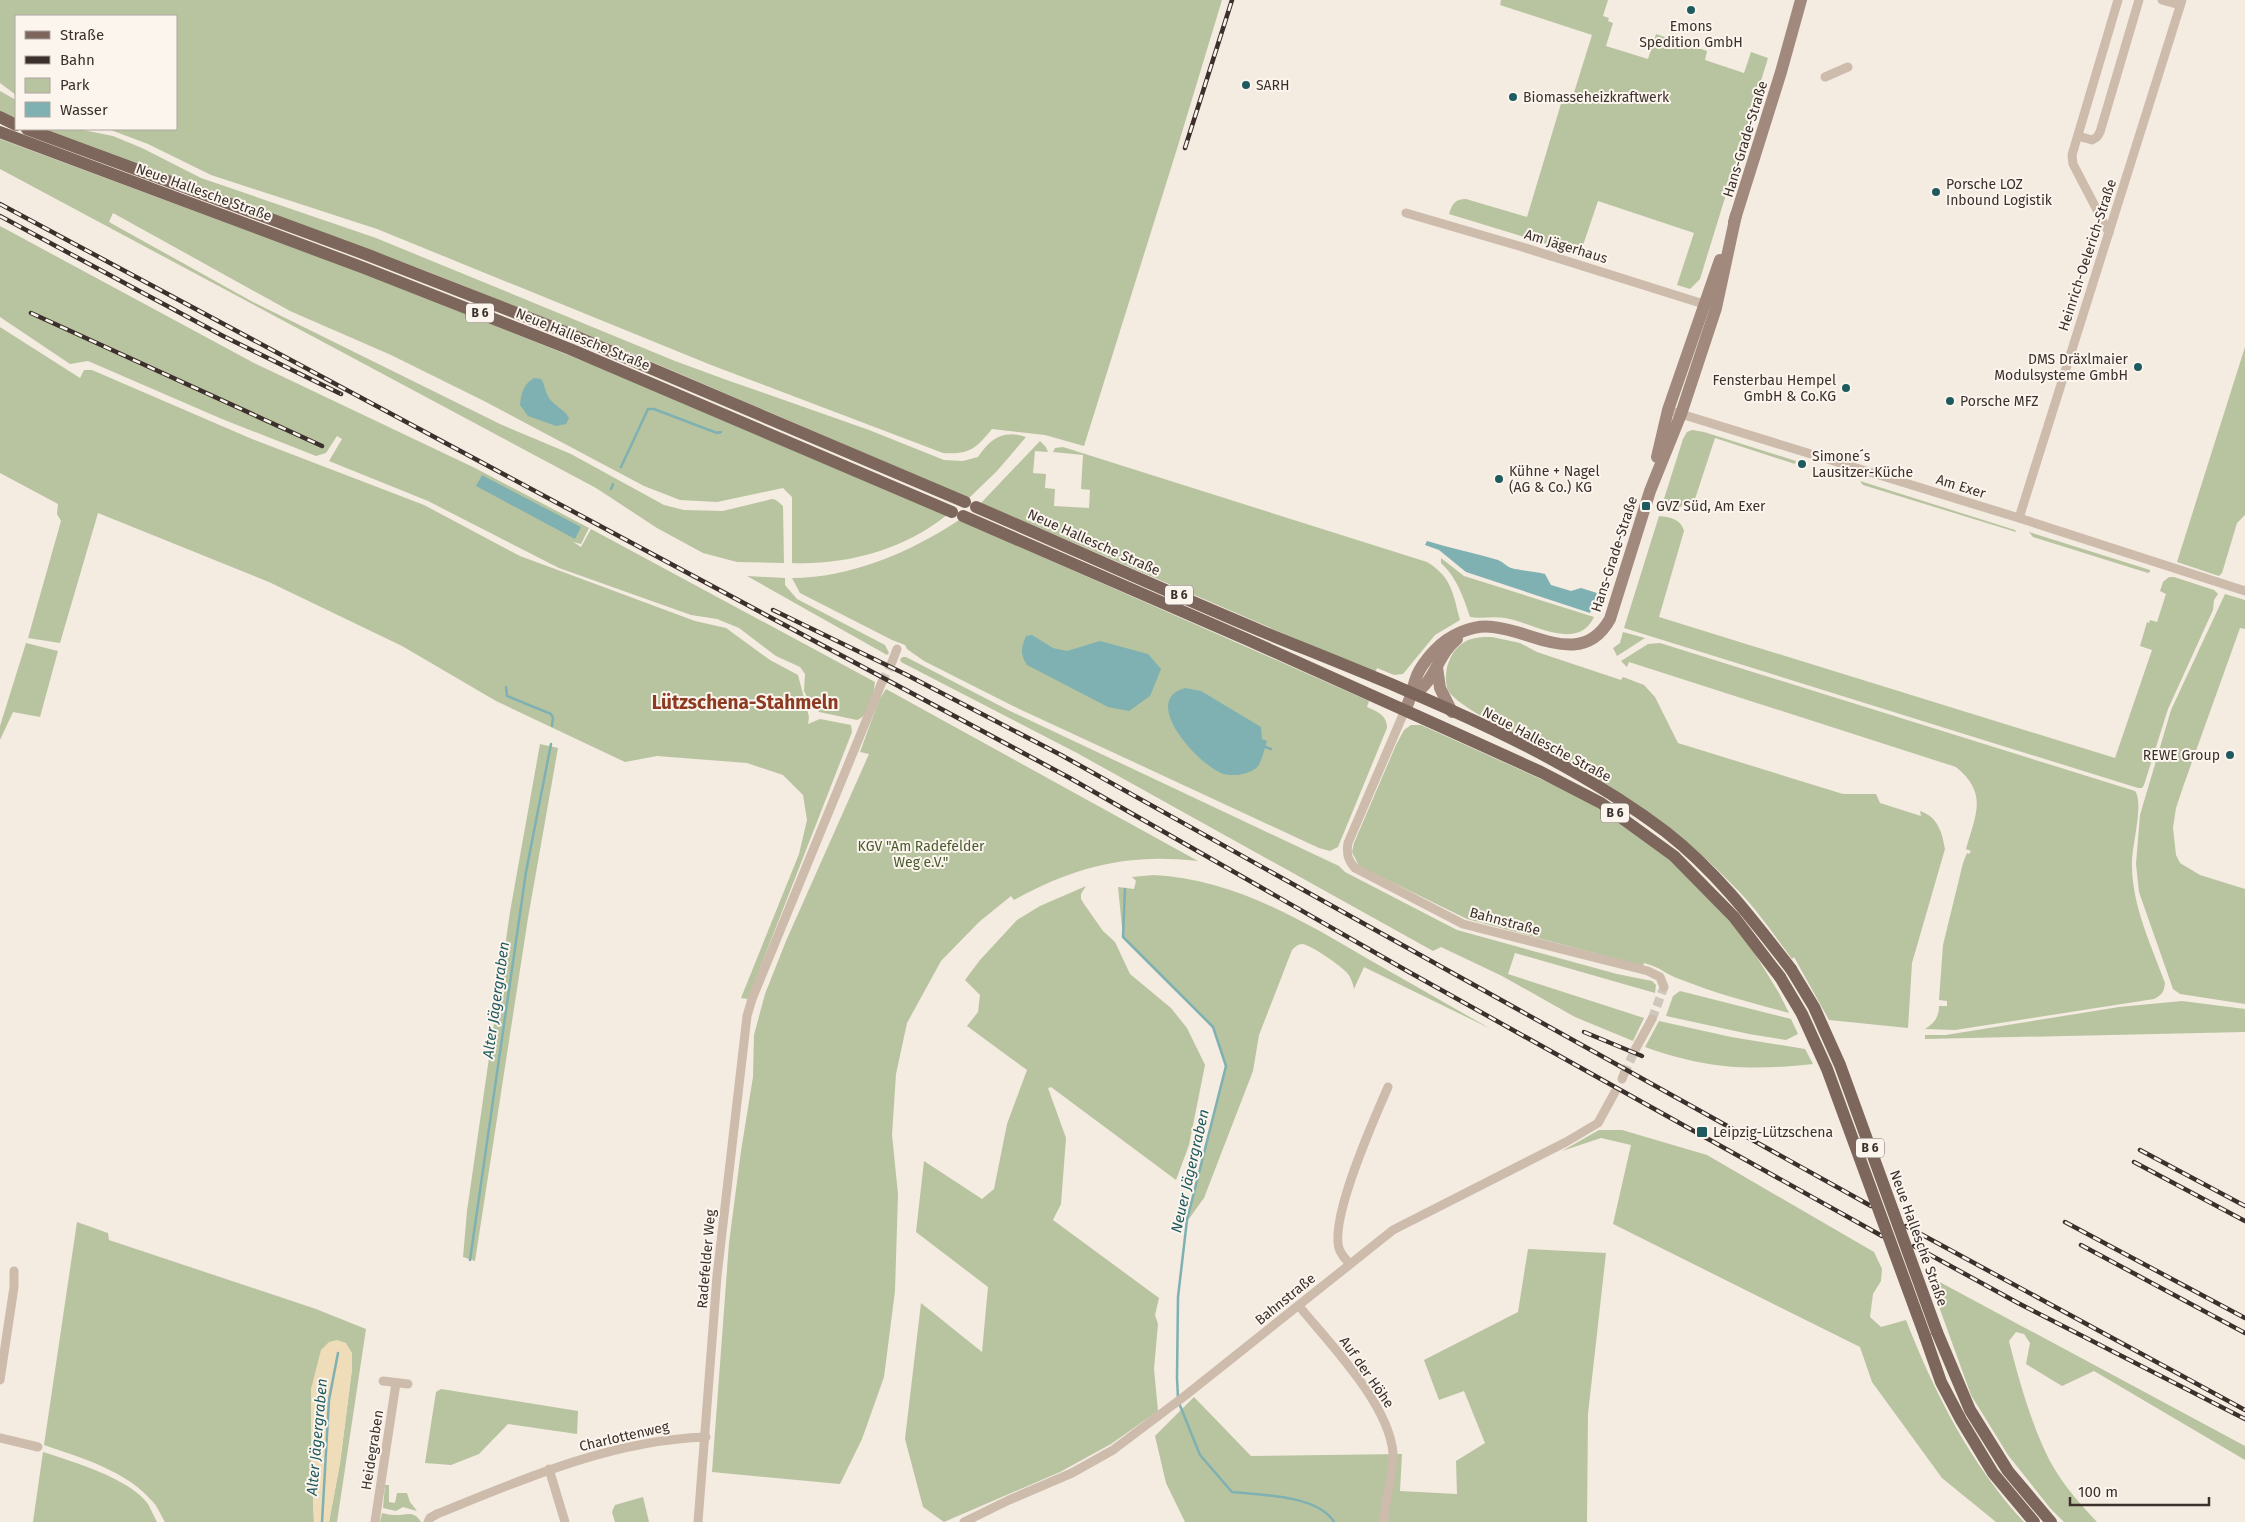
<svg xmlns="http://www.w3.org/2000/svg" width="2245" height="1522" font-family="'Fira Sans',sans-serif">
<rect width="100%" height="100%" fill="#f4ebe1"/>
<g fill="#b8c4a0">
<path d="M0,0H1222L1176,152L1084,446L1045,435L992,429C976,448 970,455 943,453L711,365L377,229L211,175L148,144L108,129H176V16H16V95L0,83Z"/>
<path d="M1501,0H1608L1603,16L1609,18L1608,21L1613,23L1606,46L1648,59L1656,34L1707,51L1705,60L1744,73L1751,52L1768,58L1700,279L1690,289L1677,285L1694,233L1598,201L1580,254L1449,214C1452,204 1455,199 1466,199L1527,217L1563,97L1572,99L1592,35L1500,5Z"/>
<path d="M0,91L16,100V119L0,112Z"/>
<path d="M41,129H78L113,136L142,148L201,178L376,238L675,361L724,379L869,430L944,460L963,461L978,457C990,439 1003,429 1026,437L997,471L969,498L629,352L426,271Z"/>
<path d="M0,139L373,277L608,371L947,515C903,550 847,565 792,563V497L783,488L717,502L680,500L644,486L486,402L391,355L290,311L113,213L109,222L253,302L500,424L571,454L664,505L684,510L723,511L772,499L776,500L783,506L784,563L737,562L703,553L657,528L596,488L0,169Z"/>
<path d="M0,226L254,363L475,468L589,528L581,544L573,542L581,547L591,529L875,682C873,695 871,715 857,720L819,712L810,703L804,691L805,674L800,667L776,656L739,628L717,619L691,615L559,568L428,501L329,461L342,439L337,436L326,453L316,456L222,419L88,361L70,364L0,317Z"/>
<path d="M0,327L80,378L84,370H92L252,439L424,505L520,556L695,621L726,628L770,660L798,675L809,717L808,724L820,719L851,725L852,732L748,999L741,998L799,854L807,820L803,795L783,775L747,763L657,756L625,762L496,701L402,646L269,582L98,513L60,643L28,638L61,521L57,514L58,504L0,473Z"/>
<path d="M2245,347V515L2237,523L2222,573L2219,576L2177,562Z"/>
<path d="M1692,430L1704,432L1796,461L1795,464L1715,438L1695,499L1678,508L1663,502L1683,439L1687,432Z"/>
<path d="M1040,441L1046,447L1048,452L1035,451L1033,473L1046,474L1045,488L1055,489L1054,506L1089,508L1090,490L1081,489L1083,455L1053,452L1055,448L1063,447L1427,562C1452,577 1453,594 1460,620L1435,635L1403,674L1394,675L1377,668L1375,673L981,503Z"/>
<path d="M1860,481L2015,530L2016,532L1863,485Z"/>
<path d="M1659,516C1670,517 1681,519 1684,531L1659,617L2115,758L2152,650L2140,646L2147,622L2149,623L2150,620L2157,622L2166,594L2160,591L2163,582L2169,577H2174L2214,590L2218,594L2214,600L2213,610L2168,709L2144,785L2142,788H2138L1624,628Z"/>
<path d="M959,520L1369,701L1367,707C1378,712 1387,715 1387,728L1338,847L1330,851L1319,848L1013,706L924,661L907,649L905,645L892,640L800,593L792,578C850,578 911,552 959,520Z"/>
<path d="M2029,532L2150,570V572L2148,573L2033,537Z"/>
<path d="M1441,558L1464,576L1594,617C1577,653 1531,622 1505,618C1493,616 1481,619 1470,617C1463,596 1457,578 1441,563Z"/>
<path d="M747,576L785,578V585L797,599L885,645L889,653L887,655Z"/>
<path d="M2225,594L2245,600V629L2240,628L2183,787L2176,808L2173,828L2176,855L2180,863L2200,875L2245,889V1004L2180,994L2173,989L2139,892L2136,864L2140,815L2171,710Z"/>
<path d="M1623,632L1645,638L1617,656L1613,648L1620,643Z"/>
<path d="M1492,637L1520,643L1537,652L1621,680L1623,677L1644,685L1655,697L1678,743L1843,794H1876L1880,803L1921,816L1920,811C1938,817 1942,832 1945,849L1912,963L1908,1028L1829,1020L1794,957L1792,959C1777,939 1762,917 1746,899C1692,840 1630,796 1561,757C1540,746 1456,708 1448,690C1442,674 1449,652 1463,643C1471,637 1483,637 1492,637Z"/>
<path d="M26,643L58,651L40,717L13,712L0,740V726Z"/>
<path d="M1660,643L2135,791C2144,803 2132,845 2132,862C2131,903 2151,945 2165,983C2164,992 2162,995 2154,999L1955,1030L1925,1029C1934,1024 1939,1017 1939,1006H1947V1001L1939,1000L1943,945L1963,863L1967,853L1969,854L1971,851L1966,849C1976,814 1988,793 1956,767L1629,662L1627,667L1621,661L1648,644Z"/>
<path d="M903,657H906L1010,711L1339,866L1345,872L1457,930L1617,974L1652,981L1656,985L1655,993L1515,953L1508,974L1644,1018L1633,1041L1575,1017L1502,976L1441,947L1433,951L1077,753L901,662L900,659Z"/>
<path d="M886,689L1198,861C1128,853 1076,866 1014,900L1011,896L979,922L941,961L907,1023L896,1074L892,1135L898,1194L895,1291L884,1377L862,1439L840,1484L712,1472L729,1243L741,1151L753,1077L754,1035L765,994L786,941L869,754L860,752L879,700Z"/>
<path d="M1411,725H1421L1583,798L1657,848L1711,898L1747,941L1779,993L1789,1013C1753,1003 1717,994 1682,980C1666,975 1661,967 1644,963L1643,966L1467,919L1359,866L1352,852L1354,843L1396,745L1404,730Z"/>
<path d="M540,744L558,748L528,918L475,1261L463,1257L467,1211L510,912Z"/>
<path d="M1154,875C1233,879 1302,920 1368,959C1409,982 1450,1006 1491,1029L1364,967L1354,989C1353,984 1351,978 1348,974C1343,967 1310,944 1302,944C1298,944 1295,947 1292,950L1259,1035L1253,1071L1204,1198L1188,1220L1226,1066L1213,1027L1123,937L1118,887L1134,889L1136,881L1132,877Z"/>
<path d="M1086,886L1081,894V899L1084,904L1103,931L1115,942L1130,974L1171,1008L1187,1028L1205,1065L1189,1145L1176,1180L1051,1087L1048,1088L1066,1138L1061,1204L1053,1220L1159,1298L1155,1315L1158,1324L1154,1369L1158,1411L1111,1444L1060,1472L944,1522L923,1507L905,1439L921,1303L982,1352L988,1287L916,1232L924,1161L982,1199L994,1189L1007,1124L1027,1070L967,1026L978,1012L980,995L965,980L980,960L1017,920L1040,906Z"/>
<path d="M1680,991L1791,1019L1798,1034L1786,1040L1749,1034L1666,1016L1673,996Z"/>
<path d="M2182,1001L2245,1009V1032L1925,1039V1035H1946L2119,1007Z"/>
<path d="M1659,1021L1731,1037L1805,1049L1813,1064C1748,1071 1707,1069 1645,1047Z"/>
<path d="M1599,1130H1622L1707,1155L1874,1252L1882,1269L1881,1281L1873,1294L1870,1317L1881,1327L1906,1320C1934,1392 1971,1465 2024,1522H1996L1942,1478L1872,1382L1860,1347L1613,1224L1631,1145L1601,1138L1562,1151Z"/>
<path d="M77,1222L108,1233L109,1240L316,1309L366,1329L337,1522H329L340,1463L352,1369L311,1389V1452L314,1522H165C161,1516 158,1507 153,1502C127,1471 82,1458 44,1445Z"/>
<path d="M1528,1249L1606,1253L1588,1414L1587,1522H1185L1166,1483L1155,1436L1194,1397L1251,1456L1402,1454L1400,1491L1457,1494L1456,1461L1485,1443L1464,1391L1439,1400L1424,1360L1518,1312Z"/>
<path d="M1929,1279H1934L2245,1446V1460L2094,1371L2062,1386L2026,1364L2030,1343L2024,1334L2016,1332L2009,1341C2018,1377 2029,1416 2045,1451C2057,1478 2077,1501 2097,1522H2064L2050,1508L2008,1455L1971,1395Z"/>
<path d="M441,1389L578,1411L577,1434L508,1424L479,1454L451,1465L425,1463L436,1392Z"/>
<path d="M43,1452C71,1461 131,1479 148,1504C151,1510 154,1516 157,1522H33Z"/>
<path d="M385,1485H389V1502L395,1503L397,1493H407L410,1502L417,1511L403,1507L396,1511L383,1508Z"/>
<path d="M643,1497L649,1522H615L612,1512L615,1505Z"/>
<path d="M382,1513C386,1514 391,1515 395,1515C405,1516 413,1509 421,1522H380Z"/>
</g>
<path fill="#efdcb8" d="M337,1340L346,1343L352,1353V1369L340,1463L329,1522H314L311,1452V1389L321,1350L329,1342Z"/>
<g fill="#7fb0b2">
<path d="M534,378L541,379C545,384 544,388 547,394C551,405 564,408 569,418L566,424L556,426L528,416L520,405C521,393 524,384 534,378Z"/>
<path d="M482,475L581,527L575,539L476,486Z"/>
<path d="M1427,541C1450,548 1474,553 1498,560C1503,562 1506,566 1511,568C1523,571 1533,571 1545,574L1551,585L1571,591L1581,588L1597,593L1590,613L1466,572L1439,550L1425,545Z"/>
<path d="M1032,635L1053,648L1067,651L1100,641L1148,654L1161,669L1150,696L1129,711L1108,707L1027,665C1020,654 1021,648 1026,636Z"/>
<path d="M1185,688L1201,691L1261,727L1262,739L1267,741C1264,749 1262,764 1255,769C1247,775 1230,777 1221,773C1199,764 1139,701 1185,688Z"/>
</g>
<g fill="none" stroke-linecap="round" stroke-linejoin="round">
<g stroke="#7fb0b2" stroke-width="2.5">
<path d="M621,467L648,409H654L717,433L721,432"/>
<path d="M611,489L613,484"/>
<path d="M506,687L507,696L551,714L553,718L552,726"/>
<path d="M1263,746L1271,749"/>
<path d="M1125,889L1123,937L1213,1027L1226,1066L1187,1220L1178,1297L1177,1378L1178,1398"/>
<path d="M470,1260L526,872L551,744"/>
<path d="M1179,1403L1200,1455L1232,1492C1261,1495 1318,1495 1334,1522"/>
<path d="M322,1522L329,1400L338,1353"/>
</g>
<g stroke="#cfc6bd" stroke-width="9" stroke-dasharray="9 4.5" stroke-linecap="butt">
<path d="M882,682L892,662"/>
<path d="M1652,1019L1664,987"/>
<path d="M1624,1074L1636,1048"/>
</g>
<g stroke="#cdbbac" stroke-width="9">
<path d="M2162,0L2180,5"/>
<path d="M1825,77L1848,67"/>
<path d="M2078,136L2092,140L2097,137L2100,132L2139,0"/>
<path d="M1406,213L1519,246L1710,306"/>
<path d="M2109,233L2073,164L2072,155L2118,0"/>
<path d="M1668,410L2019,518L2245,591"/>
<path d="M2019,518L2182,0"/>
<path d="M892,662L897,649"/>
<path d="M1405,710L1348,843C1346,854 1348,861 1355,868L1463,924L1648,971L1660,977L1664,987"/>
<path d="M1636,1048L1652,1019"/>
<path d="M1622,1079L1624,1074"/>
<path d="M1349,1263C1346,1260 1342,1255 1340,1251C1327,1223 1375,1117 1388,1087"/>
<path d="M1299,1306C1330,1344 1389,1404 1393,1453C1394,1474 1384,1500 1384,1522"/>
<path d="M0,1380L14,1287V1271"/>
<path d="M383,1381L408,1384"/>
<path d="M0,1438L38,1447"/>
<path d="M549,1469L565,1522"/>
<path d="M375,1522L396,1383"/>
<path d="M428,1522L430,1518L437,1514C523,1479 612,1440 706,1437"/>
<path d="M698,1522L717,1276L747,1016L752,999L882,682"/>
<path d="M964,1522L1009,1500L1072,1473L1113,1450L1186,1395L1393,1230L1566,1142L1598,1123L1615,1092"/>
</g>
<g stroke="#a18a7d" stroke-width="12">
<path d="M1734,222L1781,72L1801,0"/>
<path d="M1657,457L1668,410L1720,260"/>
<path d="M1437,667L1440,688L1452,712"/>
<path d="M1413,695C1436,681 1437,655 1457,639"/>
<path d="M1405,710C1411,699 1412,689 1416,678C1419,669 1428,657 1435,650C1449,635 1473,624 1493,627C1534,631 1582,669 1610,619L1650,491L1681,414L1716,308L1736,215"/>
</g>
<g stroke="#7d675c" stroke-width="12">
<path d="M0,117L16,125"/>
<path d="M27,129L368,255L570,334L965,502"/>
<path d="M0,132L364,268L570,349L952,512"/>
<path d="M976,507C1071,548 1165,591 1261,631C1398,687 1547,742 1666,832C1716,871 1753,920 1791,969"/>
<path d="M963,516L1246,639L1433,723L1541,772L1601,803L1674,856L1734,917L1780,977"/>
<path d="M1937,1332L1970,1410L2008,1471L2051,1522"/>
<path d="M1925,1336L1941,1382L1961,1420L1993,1473L2034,1522"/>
</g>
<defs>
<g id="rail">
<path d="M1185,148L1232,0"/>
<path d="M0,204L1068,777L1409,972L1882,1236"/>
<path d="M0,216L223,336L341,394"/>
<path d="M31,313L322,446"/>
<path d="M773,610L905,674L1061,755L1871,1206"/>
<path d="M1584,1032L1642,1056"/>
<path d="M2140,1150L2245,1206"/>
<path d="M2134,1162L2245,1221"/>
<path d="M2065,1222L2245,1318"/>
<path d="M1906,1226L2245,1410"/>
<path d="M2081,1245L2245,1333"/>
<path d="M1914,1246L2018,1303L2245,1419"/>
</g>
</defs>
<use href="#rail" stroke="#3b302b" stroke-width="4.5"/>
<use href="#rail" stroke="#fbf5ee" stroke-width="2.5" stroke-dasharray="8" stroke-linecap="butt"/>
<g stroke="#7d675c" stroke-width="12">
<path d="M1791,969L1814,1007L1840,1065L1937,1332"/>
<path d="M1780,977L1802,1014L1827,1069L1925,1336"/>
</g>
</g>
<g fill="#1f5a5e" stroke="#fbf5ee" stroke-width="2">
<circle cx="1691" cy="10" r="5"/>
<circle cx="1246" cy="85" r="5"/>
<circle cx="1513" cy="97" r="5"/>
<circle cx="1936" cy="192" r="5"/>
<circle cx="2138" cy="367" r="5"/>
<circle cx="1846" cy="388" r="5"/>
<circle cx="1950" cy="401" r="5"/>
<circle cx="1802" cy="464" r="5"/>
<circle cx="1499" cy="479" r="5"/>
<rect x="1641" y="501" width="10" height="10" rx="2.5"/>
<circle cx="2230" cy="755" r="5"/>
<rect x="1696" y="1126" width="12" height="12" rx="2.5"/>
</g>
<g text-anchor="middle" stroke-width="4" stroke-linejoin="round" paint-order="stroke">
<g fill="#fbf5ee" stroke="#756b66" stroke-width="1">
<rect x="466" y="303.5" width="28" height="19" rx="4"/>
<rect x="1165" y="585.5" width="28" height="19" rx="4"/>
<rect x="1601" y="803.5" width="28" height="19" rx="4"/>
<rect x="1856" y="1138.5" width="28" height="19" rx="4"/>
</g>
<g font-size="12" font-weight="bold" fill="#3b302b">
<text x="480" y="317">B 6</text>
<text x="1179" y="599">B 6</text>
<text x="1615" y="817">B 6</text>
<text x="1870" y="1152">B 6</text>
</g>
<g font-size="14" fill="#3b302b" stroke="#fbf5ee" text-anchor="start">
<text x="1691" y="31" text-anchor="middle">Emons<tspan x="1691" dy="16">Spedition GmbH</tspan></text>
<text x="1256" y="90">SARH</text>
<text x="1523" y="102">Biomasseheizkraftwerk</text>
<text x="1946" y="189">Porsche LOZ<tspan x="1946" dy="16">Inbound Logistik</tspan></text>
<text x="2128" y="364" text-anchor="end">DMS Dräxlmaier<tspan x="2128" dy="16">Modulsysteme GmbH</tspan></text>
<text x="1836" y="385" text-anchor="end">Fensterbau Hempel<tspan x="1836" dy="16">GmbH &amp; Co.KG</tspan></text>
<text x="1960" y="406">Porsche MFZ</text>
<text x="1812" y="461">Simone´s<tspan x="1812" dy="16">Lausitzer-Küche</tspan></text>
<text x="1509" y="476">Kühne + Nagel<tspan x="1509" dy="16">(AG &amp; Co.) KG</tspan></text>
<text x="1656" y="511">GVZ Süd, Am Exer</text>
<text x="2220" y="760" text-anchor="end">REWE Group</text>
<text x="1713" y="1137">Leipzig-Lützschena</text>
</g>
<g font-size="14" fill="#3b302b" stroke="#fbf5ee">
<text transform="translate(1745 139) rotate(-73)" y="5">Hans-Grade-Straße</text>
<text transform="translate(204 192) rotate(20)" y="5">Neue Hallesche Straße</text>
<text transform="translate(1566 246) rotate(17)" y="5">Am Jägerhaus</text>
<text transform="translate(2087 255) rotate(-72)" y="5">Heinrich-Oelerich-Straße</text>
<text transform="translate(583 339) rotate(22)" y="5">Neue Hallesche Straße</text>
<text transform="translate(1961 486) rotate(17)" y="5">Am Exer</text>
<text transform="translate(1094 542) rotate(24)" y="5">Neue Hallesche Straße</text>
<text transform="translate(1614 554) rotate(-72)" y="5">Hans-Grade-Straße</text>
<text transform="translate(1547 744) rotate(28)" y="5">Neue Hallesche Straße</text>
<text transform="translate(1505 921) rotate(15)" y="5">Bahnstraße</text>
<text transform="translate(1919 1238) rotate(70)" y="5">Neue Hallesche Straße</text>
<text transform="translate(706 1259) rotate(-85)" y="5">Radefelder Weg</text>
<text transform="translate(1285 1299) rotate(-39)" y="5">Bahnstraße</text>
<text transform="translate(1367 1372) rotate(55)" y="5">Auf der Höhe</text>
<text transform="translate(624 1436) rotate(-13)" y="5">Charlottenweg</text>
<text transform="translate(372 1450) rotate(-81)" y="5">Heidegraben</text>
</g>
<g font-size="14" fill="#4a5a2e" stroke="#fbf5ee">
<text x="921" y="851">KGV "Am Radefelder<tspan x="921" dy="16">Weg e.V."</tspan></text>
</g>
<g font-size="15" font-style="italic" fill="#1f5a5e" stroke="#fbf5ee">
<text transform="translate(496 1000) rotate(-82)" y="5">Alter Jägergraben</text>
<text transform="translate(1190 1171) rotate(-77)" y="5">Neuer Jägergraben</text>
<text transform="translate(317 1437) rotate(-85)" y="5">Alter Jägergraben</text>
</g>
<g font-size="19" font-weight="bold" fill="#8c3b22" stroke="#fbf5ee">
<text x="745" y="709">Lützschena-Stahmeln</text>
</g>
</g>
<rect x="15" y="15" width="162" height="115" fill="#fbf5ee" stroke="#aea6a0"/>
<rect x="25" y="31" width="25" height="8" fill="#7d675c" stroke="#aea6a0"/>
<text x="60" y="40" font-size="15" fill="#3b302b">Straße</text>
<rect x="25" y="56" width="25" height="8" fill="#3b302b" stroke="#aea6a0"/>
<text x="60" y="65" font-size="15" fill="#3b302b">Bahn</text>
<rect x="25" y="78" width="25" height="15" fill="#b8c4a0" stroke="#aea6a0"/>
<text x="60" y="90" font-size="15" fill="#3b302b">Park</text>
<rect x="25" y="102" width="25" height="15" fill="#7fb0b2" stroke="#aea6a0"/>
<text x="60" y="115" font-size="15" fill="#3b302b">Wasser</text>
<path d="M2070 1497v8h139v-8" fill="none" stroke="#3b302b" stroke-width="2.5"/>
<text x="2078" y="1497" font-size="15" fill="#3b302b" stroke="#fbf5ee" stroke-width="4" paint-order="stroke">100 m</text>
</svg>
